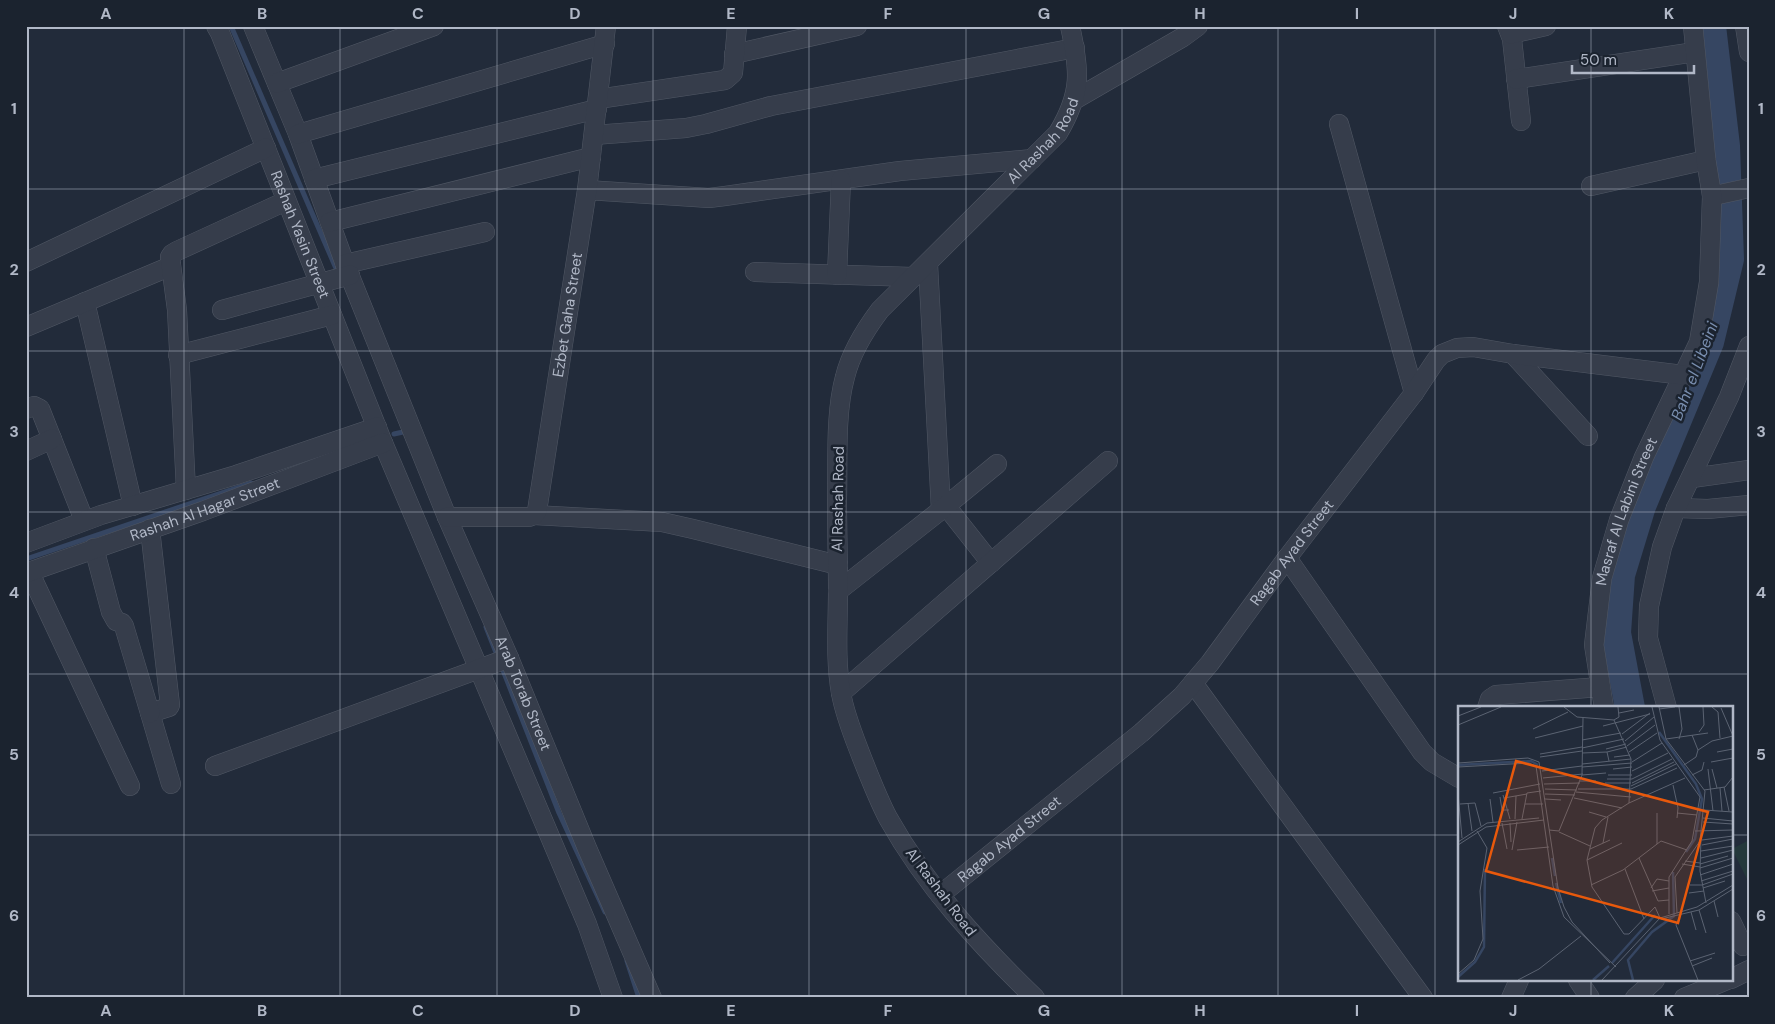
<svg xmlns="http://www.w3.org/2000/svg" width="1775" height="1024" font-family="'DM Sans',sans-serif">
<rect width="100%" height="100%" fill="#222b3a"/>
<path fill="#24383b" d="M1749,840V883L1732,849Z"/>
<g fill="none" stroke-linecap="round" stroke-linejoin="round">
<g stroke="#364662" stroke-width="5">
<path d="M231,26L338,273"/>
<path d="M394,434L403,432"/>
<path d="M26,559L251,483"/>
<path d="M486,627L559,813L605,912"/>
<path d="M627,961L639,998"/>
</g>
<path stroke="#364662" stroke-width="30" d="M1630,708L1616,633L1620,575L1641,506L1709,342L1729,259L1725,146L1711,26"/>
<defs>
<g id="minor">
<path id="s1" d="M216,26L220,33L383,443L587,924L613,998"/>
<path id="s2" d="M253,26L298,134L345,264L447,517L509,658L587,848L652,998"/>
<path d="M1507,26L1512,39L1521,121"/>
<path d="M1745,26L1749,52"/>
<path d="M1511,34L1546,26"/>
<path d="M734,54L857,26"/>
<path d="M1516,79L1695,52"/>
<path d="M277,83L434,26"/>
<path d="M598,99L725,80L733,73L737,26"/>
<path d="M1074,100L1183,37L1198,26"/>
<path d="M1339,124L1414,393"/>
<path d="M298,134L605,44"/>
<path d="M594,135L686,128L706,124L771,106L1075,48"/>
<path d="M314,179L597,109"/>
<path d="M1591,186L1706,160"/>
<path d="M587,190L709,198L725,196L900,171L1032,159"/>
<path d="M1712,196L1749,188"/>
<path d="M330,222L591,157"/>
<path d="M26,262L266,148"/>
<path d="M345,264L485,232"/>
<path d="M928,264L941,510"/>
<path d="M755,272L913,277"/>
<path d="M837,275L841,180"/>
<path d="M85,302L133,506"/>
<path d="M222,310L350,275"/>
<path d="M26,327L171,266"/>
<path d="M1513,354L1588,436"/>
<path d="M178,355L332,315"/>
<path d="M26,409L34,406L40,409L84,520"/>
<path d="M26,451L52,439"/>
<path d="M1692,478L1749,470"/>
<path d="M186,490L177,310L170,257L172,254L177,251L286,201"/>
<path d="M946,506L991,563"/>
<path d="M1676,508L1708,509L1749,505"/>
<path d="M534,515L662,522L693,529L838,565"/>
<path id="s3" d="M447,517H529L534,515L537,511L587,190L606,26"/>
<path d="M150,529L170,705L169,707L150,713L171,784"/>
<path d="M26,543L101,515L236,475L377,427"/>
<path d="M94,548L111,612L116,621L122,623L124,626L150,713"/>
<path d="M1287,558L1422,752L1432,762L1459,778"/>
<path d="M29,571L130,786"/>
<path id="s4" d="M26,573L203,511L383,443"/>
<path d="M838,591L941,510L997,464"/>
<path d="M1193,683L1423,998"/>
<path d="M841,693L1108,461"/>
<path d="M1487,708L1490,699L1496,695L1600,687"/>
<path id="s5" d="M1604,708L1594,645L1602,578L1619,520L1644,457L1699,342L1709,282L1712,196L1706,160L1693,26"/>
<path d="M1667,708L1648,638L1649,606L1662,547L1676,508L1729,397L1749,346"/>
<path d="M215,766L509,658"/>
<path id="s6" d="M940,895L1141,733L1182,696L1210,663L1287,558L1414,393L1436,360L1442,354L1457,348L1473,347L1513,354L1683,375"/>
<path d="M1731,921L1743,946"/>
<path d="M1731,979L1749,970"/>
<path d="M1578,980L1590,998"/>
<path id="s7" d="M1035,998C979,944 926,886 888,818C878,799 870,778 862,758C854,737 845,716 841,693C835,659 838,625 838,590C838,560 837,529 837,499C838,461 835,413 845,377C851,352 865,330 880,310L1058,133C1082,93 1080,71 1070,26"/>
<path d="M1511,998L1519,980"/>
<path d="M1635,998L1655,980"/>
<path d="M1684,998L1727,980"/>
</g>
</defs>
<use href="#minor" stroke="#515865" stroke-width="20"/>
<use href="#minor" stroke="#363d4b" stroke-width="19"/>
</g>
<path fill="none" stroke="#b1b8c7" stroke-width="1" stroke-opacity="0.55" d="M184,26V998M340,26V998M497,26V998M653,26V998M809,26V998M966,26V998M1122,26V998M1278,26V998M1435,26V998M1591,26V708M26,189H1749M26,351H1749M26,512H1749M26,674H1749M26,835H1459M1731,835H1749M1591,980V998"/>
<g text-anchor="middle" stroke-width="5" stroke-linejoin="round" paint-order="stroke">
<g font-size="15" fill="#b1b8c7" stroke="#1b232f">
<text dy="5" stroke="none"><textPath href="#s7" startOffset="996">Al Rashah Road</textPath></text>
<text dy="5" stroke="none"><textPath href="#s1" startOffset="225">Rashah Yasin Street</textPath></text>
<text dy="5" stroke="none"><textPath href="#s3" startOffset="291">Ezbet Gaha Street</textPath></text>
<text transform="translate(838 499) rotate(-89)" y="5">Al Rashah Road</text>
<text dy="5" stroke="none"><textPath href="#s4" startOffset="190">Rashah Al Hagar Street</textPath></text>
<text dy="5" stroke="none"><textPath href="#s5" startOffset="202">Masraf Al Labini Street</textPath></text>
<text dy="5" stroke="none"><textPath href="#s6" startOffset="494">Ragab Ayad Street</textPath></text>
<text dy="5" stroke="none"><textPath href="#s2" startOffset="720">Arab Torab Street</textPath></text>
<text dy="5" stroke="none"><textPath href="#s6" startOffset="89">Ragab Ayad Street</textPath></text>
<text transform="translate(941 892) rotate(53)" y="5">Al Rashah Road</text>
</g>
<g font-size="16" font-style="italic" fill="#798eaf" stroke="#1b232f">
<text transform="translate(1694 371) rotate(-69)" y="6">Bahr el Libeini</text>
</g>
</g>
<g transform="translate(1458 706)">
<rect width="275" height="275" fill="#222b3a"/>
<path fill="none" stroke="#364662" stroke-width="2.5" d="M201,26L238,78L244,93L237,133L228,146M0,59L73,55L80,59M94,152L97,170M98,177L103,197M154,257L197,209M0,271L17,256L26,241L27,163M135,274L151,260M175,274L170,254L194,226L216,210L215,166"/>
<path fill="none" stroke="#5b6372" stroke-width="1" d="M106,1L119,11L156,14L173,53L171,97L144,114L137,122L129,154L134,181L166,228H171L197,201L202,212M194,1L202,34L242,91L234,135L211,171V208M201,1L208,33L247,85L242,135L217,171L219,207M221,1L224,23L221,33M254,1L260,6L262,32M263,2L275,30M201,3L217,1M161,7L176,4M0,10L23,1M156,14L161,11L160,1M0,19L43,1M145,20L192,8M75,23L110,6M241,26L246,19L245,1M164,28L192,7M234,29L240,44M77,32L125,20M208,33L250,27M124,34L163,27M167,35L196,11M169,40L197,19M124,42L166,33M148,43L168,38M240,44L254,35L275,30M171,46L199,27M259,46L275,43M124,47L149,46M82,48L124,41M82,51L124,45M156,51L172,49M151,55L149,46L169,41M174,56L204,37M253,56L275,52M0,57L70,52L81,56L100,182L106,201L114,216L152,257M124,58L173,53M226,59L238,51L240,44M0,61L71,57L78,60L95,180L106,211L158,261M124,61L174,57M155,63L174,61M250,63L255,105M254,63L259,82M84,65L124,60M174,65L210,47M124,69L148,67M150,69H174M234,69L244,64L246,56M85,72L125,68M149,73H174M174,73L214,53M122,75H138M147,77H173M174,77L216,56M86,78L122,77M215,79L220,102L219,112M173,80L218,58M266,81L271,105M262,82L264,105M87,83L119,84M120,83H173L219,62M246,84L267,81L275,71M118,86L173,91M0,87L4,132M35,87L82,78M87,88L117,89M45,89L52,113M42,91L44,104H51M46,92L69,88M116,92L164,102M32,93L35,116M87,93L103,94M10,97L14,125M171,97L227,72M2,98L17,97L23,120M67,98H85M246,104L275,106M131,106L148,111M199,107V138M219,107L239,109M245,112L275,115M57,113L58,90M64,113L69,87L83,85M245,116L275,118M44,117L49,143M52,117L53,136M91,124L101,125L124,69L125,12M237,125L275,124M101,126L132,140M243,131L242,165L248,197M244,134L275,130M0,136L29,117L81,112M145,137L150,111M0,139L28,121L86,114M244,139L275,133M132,143L152,134M54,144L59,116M59,144L91,141M243,145L275,140M181,152L200,195L211,194M243,152L275,144M129,154L164,137M227,155L242,157M224,158L242,161M242,158L270,150M242,162L275,152M167,163L186,213M242,169L275,158M243,175L275,165M133,179L165,164L203,135L229,144M232,179H244L275,168M193,182L199,173L211,175M245,182L267,175M194,185L211,182M231,187L246,185M256,195L260,211M241,204L248,227M233,206L238,224M222,210L218,219L240,274M203,213L241,204L275,183M232,255L257,247M234,260L254,252M0,268L16,254L25,233L22,185L29,142L19,125M60,274L81,263L123,230M144,274L202,212L239,201L275,179"/>
<path fill="#e8590c" fill-opacity="0.15" stroke="#e8590c" stroke-width="2.5" d="M58,55L250,106L220,217L28,165Z"/>
<rect width="275" height="275" fill="none" stroke="#b1b8c7" stroke-width="2.5"/>
</g>
<rect width="1775" height="1024" fill="none" stroke="#1b232f" stroke-width="55"/>
<path d="M1572 65v8h122v-8" fill="none" stroke="#b1b8c7" stroke-width="2.5"/>
<text x="1580" y="65" font-size="15" fill="#b1b8c7" stroke="#1b232f" stroke-width="4" paint-order="stroke">50 m</text>
<rect x="28" y="28" width="1720" height="968" fill="none" stroke="#b1b8c7" stroke-width="2"/>
<g font-size="16" text-anchor="middle" font-weight="bold" fill="#b1b8c7">
<text x="106" y="19">A</text>
<text x="262" y="19">B</text>
<text x="418" y="19">C</text>
<text x="575" y="19">D</text>
<text x="731" y="19">E</text>
<text x="888" y="19">F</text>
<text x="1044" y="19">G</text>
<text x="1200" y="19">H</text>
<text x="1357" y="19">I</text>
<text x="1513" y="19">J</text>
<text x="1669" y="19">K</text>
<text x="14" y="114">1</text>
<text x="1761" y="114">1</text>
<text x="14" y="275">2</text>
<text x="1761" y="275">2</text>
<text x="14" y="437">3</text>
<text x="1761" y="437">3</text>
<text x="14" y="598">4</text>
<text x="1761" y="598">4</text>
<text x="14" y="760">5</text>
<text x="1761" y="760">5</text>
<text x="14" y="921">6</text>
<text x="1761" y="921">6</text>
<text x="106" y="1016">A</text>
<text x="262" y="1016">B</text>
<text x="418" y="1016">C</text>
<text x="575" y="1016">D</text>
<text x="731" y="1016">E</text>
<text x="888" y="1016">F</text>
<text x="1044" y="1016">G</text>
<text x="1200" y="1016">H</text>
<text x="1357" y="1016">I</text>
<text x="1513" y="1016">J</text>
<text x="1669" y="1016">K</text>
</g>
</svg>
